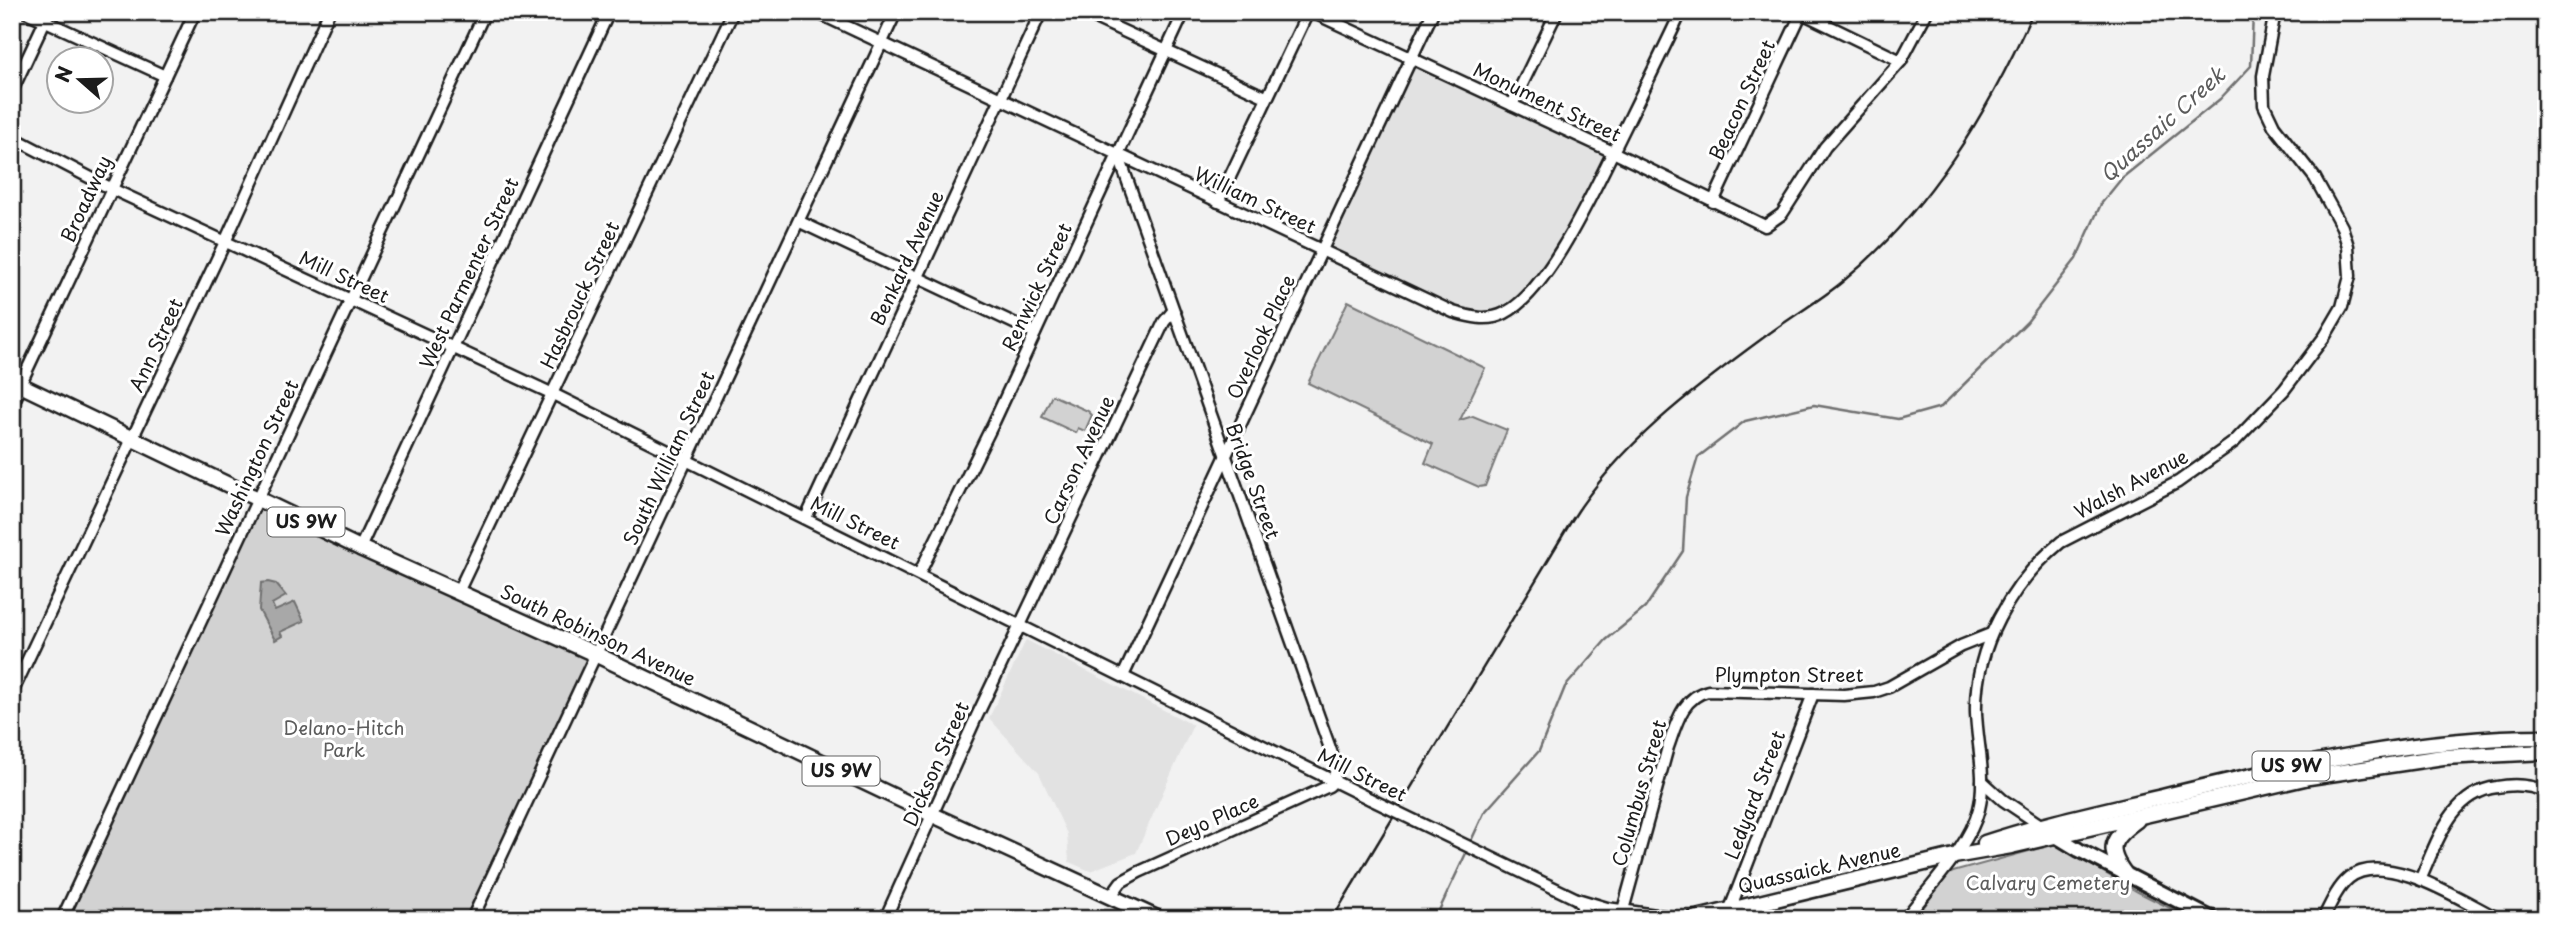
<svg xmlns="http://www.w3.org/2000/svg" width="2558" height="931" font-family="'Playpen Sans',sans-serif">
<rect width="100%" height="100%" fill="#f2f2f2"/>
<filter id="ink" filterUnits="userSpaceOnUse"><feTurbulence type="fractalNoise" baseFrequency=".0143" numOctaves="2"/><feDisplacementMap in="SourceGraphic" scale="14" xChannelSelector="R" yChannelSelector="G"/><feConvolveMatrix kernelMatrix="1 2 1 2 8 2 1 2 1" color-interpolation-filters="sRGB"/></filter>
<g filter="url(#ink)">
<g fill="#e2e2e2">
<path d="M1411,59L1613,152L1588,203L1518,306L1474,319L1321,250Z"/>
<path d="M1026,640L1193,725L1136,853L1090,871L1069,862L1067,834L1039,773L989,718Z"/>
</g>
<g fill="#d2d2d2" stroke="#777" stroke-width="2">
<path d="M1348,301L1485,368L1460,420L1473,416L1507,430L1485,486L1479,487L1425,463L1433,444L1308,383Z"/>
<path d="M1052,395L1088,411L1092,415L1085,431L1078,428L1076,433L1042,417Z"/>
<path d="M258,500L595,654L471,919H62Z"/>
<path d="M2055,844L2138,892L2192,919H1915L1947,875L1953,872Z"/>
</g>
<path fill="#a8a8a8" stroke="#707070" stroke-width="2" d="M268,582L276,584L286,596L272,604L275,611L295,602L304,621L280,632L282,636L275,640L259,610L261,583Z"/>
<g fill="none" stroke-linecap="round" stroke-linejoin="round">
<g stroke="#707070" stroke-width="2.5">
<path d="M1470,843L1484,813L1539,751L1565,687L1606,640L1645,608L1683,551L1686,497L1698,457L1745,421L1814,405L1898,419L1941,407L2027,322L2076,259L2101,204L2122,178L2220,99L2251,66L2253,12"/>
<path d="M1435,919L1468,849"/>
</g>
<defs>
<g id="minor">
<path d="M26,12L165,76"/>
<path d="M816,12L1453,312C1470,317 1488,322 1505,313C1547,292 1592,194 1613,152C1636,105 1659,59 1681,12"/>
<path d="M1082,12L1266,97"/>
<path d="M1312,12L1613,152L1765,226L1782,214L1825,147L1901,61L1927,12"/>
<path d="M1800,12L1901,61"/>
<path d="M12,91L49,12"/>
<path d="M1512,105L1557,12"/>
<path d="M12,137L112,189L553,394L1370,799"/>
<path d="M1218,202L1308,12"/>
<path d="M1713,202L1802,12"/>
<path d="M800,222L1035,333"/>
<path d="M20,385L195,12"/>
<path d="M806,518L1041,12"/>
<path d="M360,548L609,12"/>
<path d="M919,574L994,422L1184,12"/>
<path d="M458,592L733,12"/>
<path d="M1123,676L1433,12"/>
<path d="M12,693L225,242L329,12"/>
<path d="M1982,781L2003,800L2042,826"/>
<path d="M2420,880C2437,843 2450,793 2497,787C2513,784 2531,785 2546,792"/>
<path d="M1110,897L1121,882L1139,872L1329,786L1334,781L1336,765L1118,154"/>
<path d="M1577,899L1607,908L1684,919"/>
<path d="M1577,899L1581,904L1586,919"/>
<path d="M1730,909L1813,694"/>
<path d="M1623,910L1668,747C1676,725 1682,697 1708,691L1844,695L1874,692L1889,687L1961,646L1991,634"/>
<path d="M62,919L485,12"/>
<path d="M472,919L896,12"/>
<path d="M885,919L975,720L1164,322L1173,311"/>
<path d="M1905,919C1929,887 1970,846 1979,809C1987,777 1977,744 1976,713C1974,648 2011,583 2061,542L2178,482L2234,442L2284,390L2325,336L2342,307L2350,276L2348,246L2342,227L2315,178L2274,126L2264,105L2263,76L2275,12"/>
<path d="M2323,919C2330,905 2337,888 2349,878C2385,849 2464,902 2499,919"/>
</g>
<g id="major">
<path d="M12,402L20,385"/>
<path d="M2051,833L2079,850L2213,919"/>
</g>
<g id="highway">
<path d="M12,381L360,548L595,654L933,815L1159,919"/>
<path d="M1985,843C2045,823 2108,810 2170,795C2294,765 2417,737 2546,737"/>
<path d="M2125,874C2105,848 2112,838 2137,820"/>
<path d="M1693,919L1954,856L2011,846L2309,777L2443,757L2546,752"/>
</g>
</defs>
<use href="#minor" stroke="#1c1c1c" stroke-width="15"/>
<use href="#major" stroke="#1c1c1c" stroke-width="18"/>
<use href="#highway" stroke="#1c1c1c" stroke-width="19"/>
<use href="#minor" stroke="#fff" stroke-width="10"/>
<use href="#major" stroke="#fff" stroke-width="12"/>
<use href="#highway" stroke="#fff" stroke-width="14"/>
<path stroke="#1c1c1c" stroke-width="2.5" d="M1332,919L1572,520C1619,445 1692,390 1763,338C1788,319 1816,303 1841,283C1929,211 1987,115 2033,12"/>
<defs>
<path id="minor-bridge" d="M1370,799L1577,899"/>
</defs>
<use href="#minor-bridge" stroke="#1c1c1c" stroke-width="15" stroke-linecap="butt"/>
<use href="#minor-bridge" stroke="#fff" stroke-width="10"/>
</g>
</g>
<g text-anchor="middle" stroke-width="6" stroke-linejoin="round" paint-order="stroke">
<g fill="#fff" stroke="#606060" stroke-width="2">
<rect x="267.5" y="507.5" width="77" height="29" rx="5"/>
<rect x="2252.5" y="751.5" width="77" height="29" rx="5"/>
<rect x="802.5" y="756.5" width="77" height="29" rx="5"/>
</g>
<g font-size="18" font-weight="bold" fill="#1c1c1c">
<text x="306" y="528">US 9W</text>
<text x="2291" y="772">US 9W</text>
<text x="841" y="777">US 9W</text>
</g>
<g font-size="19" fill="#1c1c1c" stroke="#fff">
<text transform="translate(1742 100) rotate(-65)" y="7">Beacon Street</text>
<text transform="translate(1547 102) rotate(25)" y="7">Monument Street</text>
<text transform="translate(86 199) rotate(-65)" y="7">Broadway</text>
<text transform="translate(1255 200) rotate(25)" y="7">William Street</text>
<text transform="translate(907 258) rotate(-65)" y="7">Benkard Avenue</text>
<text transform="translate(469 273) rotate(-65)" y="7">West Parmenter Street</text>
<text transform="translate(344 277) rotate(25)" y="7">Mill Street</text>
<text transform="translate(1037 287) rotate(-65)" y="7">Renwick Street</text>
<text transform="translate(580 295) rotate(-65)" y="7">Hasbrouck Street</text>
<text transform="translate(1261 337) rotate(-65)" y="7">Overlook Place</text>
<text transform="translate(156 345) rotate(-65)" y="7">Ann Street</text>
<text transform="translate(257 458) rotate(-65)" y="7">Washington Street</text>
<text transform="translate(669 458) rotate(-65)" y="7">South William Street</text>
<text transform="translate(1079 460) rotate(-65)" y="7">Carson Avenue</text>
<text transform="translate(1253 481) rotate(70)" y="7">Bridge Street</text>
<text transform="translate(2131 484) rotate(-28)" y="7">Walsh Avenue</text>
<text transform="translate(855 523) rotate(26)" y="7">Mill Street</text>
<text transform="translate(598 635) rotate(25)" y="7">South Robinson Avenue</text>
<text x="1789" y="682">Plympton Street</text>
<text transform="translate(936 764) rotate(-66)" y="7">Dickson Street</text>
<text transform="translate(1362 775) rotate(26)" y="7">Mill Street</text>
<text transform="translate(1639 793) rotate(-74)" y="7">Columbus Street</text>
<text transform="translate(1755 795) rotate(-69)" y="7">Ledyard Street</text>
<text transform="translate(1212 820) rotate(-24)" y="7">Deyo Place</text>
<text transform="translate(1819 868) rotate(-13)" y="7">Quassaick Avenue</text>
</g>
<g font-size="19" fill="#5c5c5c" stroke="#fff">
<text x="344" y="735">Delano-Hitch<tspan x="344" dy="22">Park</tspan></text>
<text x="2048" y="890">Calvary Cemetery</text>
</g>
<g font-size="21" font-style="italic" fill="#5b5b5b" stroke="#fff">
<text transform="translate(2163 125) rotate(-42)" y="7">Quassaic Creek</text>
</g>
</g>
<rect width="2558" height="931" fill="none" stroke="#fff" stroke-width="42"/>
<rect x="21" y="21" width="2516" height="889" fill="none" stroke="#1c1c1c" stroke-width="2.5" filter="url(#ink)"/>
<g transform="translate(80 80) rotate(290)"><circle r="33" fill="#ffffff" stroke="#a4a4a4" stroke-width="2"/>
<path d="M0-5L12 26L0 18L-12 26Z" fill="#1c1c1c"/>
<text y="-10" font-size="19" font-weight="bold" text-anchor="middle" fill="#1c1c1c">N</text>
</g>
</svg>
